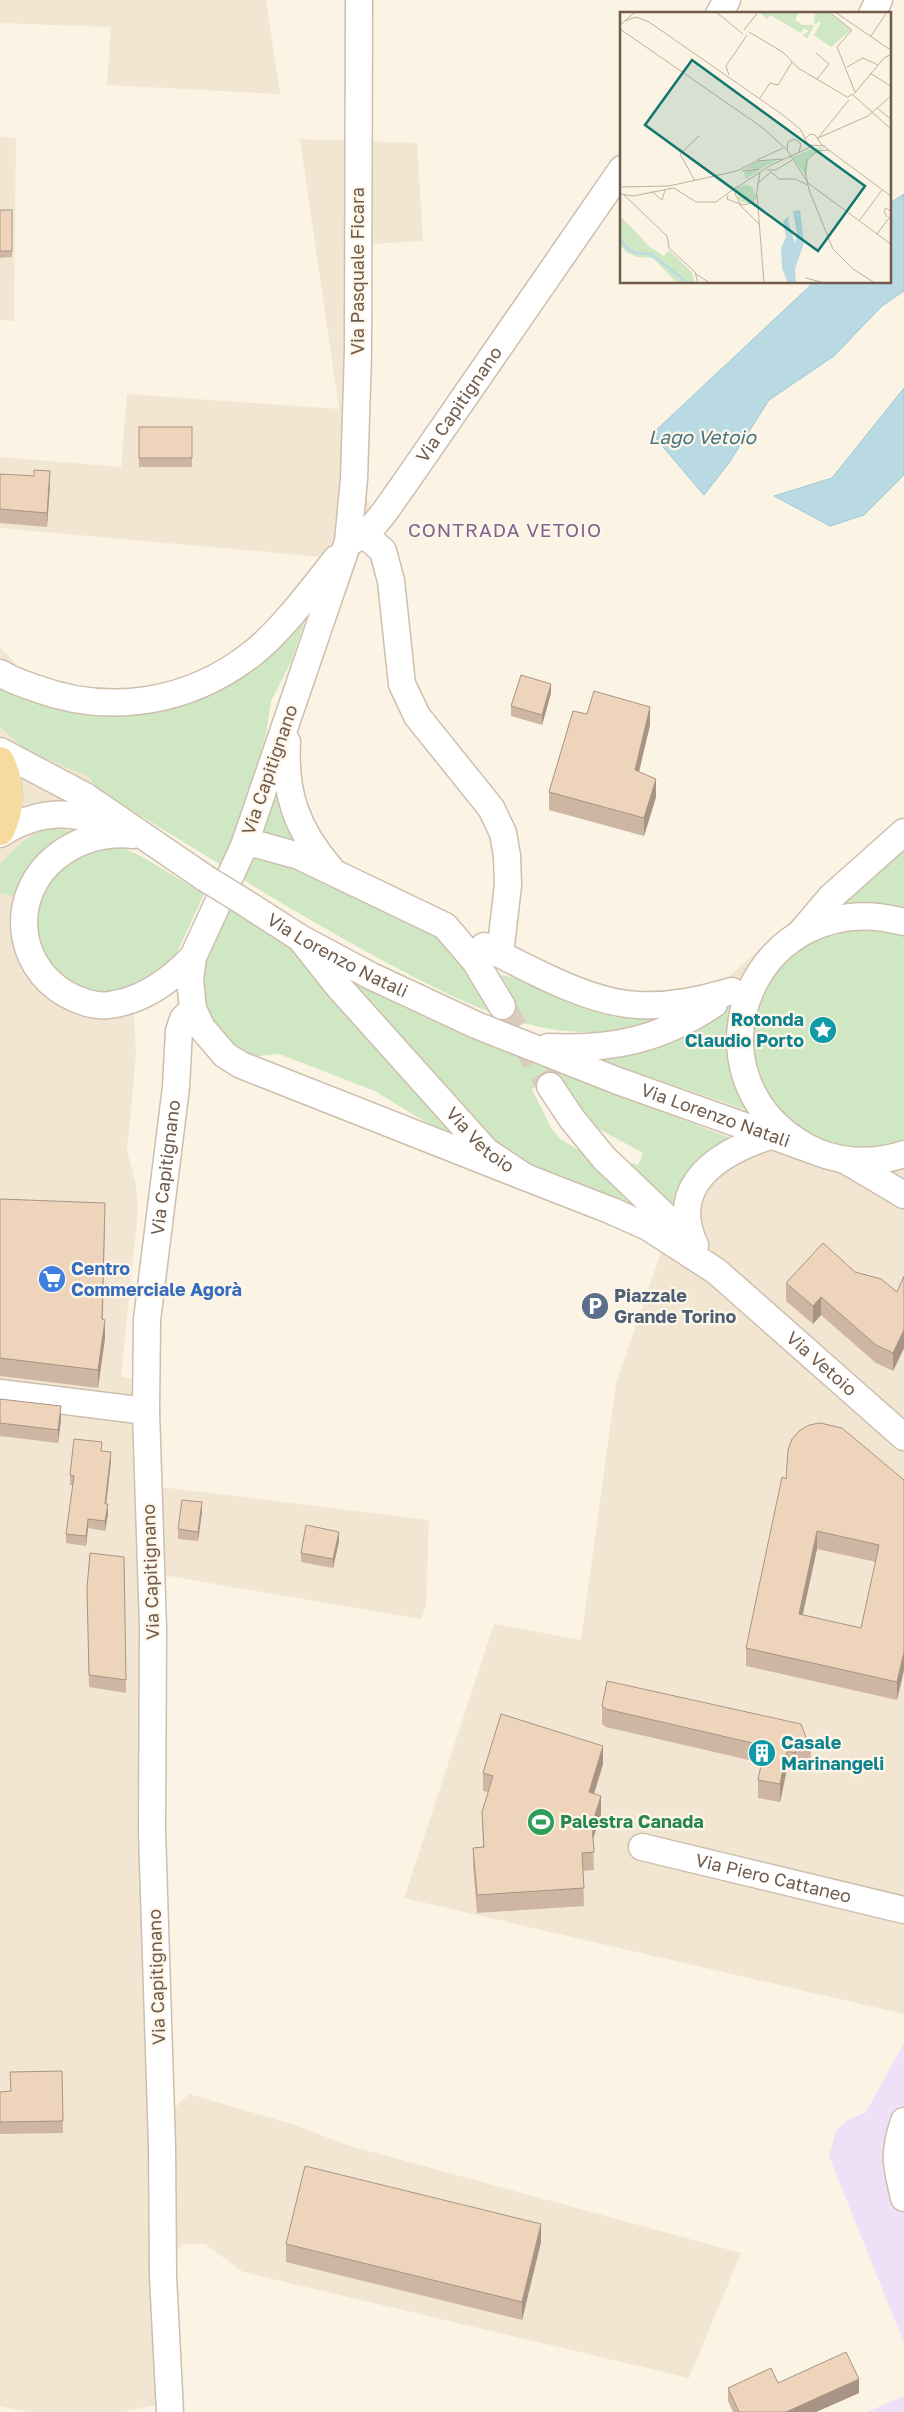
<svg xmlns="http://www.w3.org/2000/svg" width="904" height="2412" font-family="'Golos Text',sans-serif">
<rect width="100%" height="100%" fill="#fbf3e3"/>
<g fill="#f2e6d2">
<path d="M0,0H266L280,94L107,85L111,27L0,23Z"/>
<path d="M0,137L16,138L14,321L0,320Z"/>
<path d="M300,139L417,143L423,241L372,244L363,492L382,525L356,560L0,528V457L121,467L127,394L339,409Z"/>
<path d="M0,647L90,744L122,800L136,1055L127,1150L136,1185L138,1211L121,1376L152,1384L160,1487L429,1520L426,1606L421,1619L157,1574L166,2116L189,2094L295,2125L347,2145L741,2253L689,2378L243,2272L205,2244H183L171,2256L161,2404L122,2412H29L0,2406Z"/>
<path d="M904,819V2014L404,1898L494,1624L581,1640L616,1384L676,1208L739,1136L752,1112L733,1074L728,1055L729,1033L735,996L724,981Z"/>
</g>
<g fill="#f0e0f7">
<path d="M904,2043V2343L829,2156L836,2131L846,2121L866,2112Z"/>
<path d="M904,2396V2412H867Z"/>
</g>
<g fill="#cfe8c3">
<path d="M306,618L291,662L271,701L266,734L239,827L221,865L97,789L89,777L26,750L0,727V684L146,710Z"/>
<path d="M273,769L302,847L259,832Z"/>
<path d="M48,827L74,832C44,845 27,867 16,897L0,893V865C15,848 27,836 48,827Z"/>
<path d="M904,843V909C881,902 858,904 834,906Z"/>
<path d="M113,844L141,856L204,894L173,961L129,990L94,994L73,987L35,949L37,892L64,857Z"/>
<path d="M251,856L295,867L435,935L457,954L488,1005L511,994L501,975L674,1010C665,1014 656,1020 647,1023C639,1027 630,1027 621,1029C538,1044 460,1001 389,964C338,936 288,908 239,877Z"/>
<path d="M226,907L297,951L471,1145L453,1139L375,1091L279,1054L257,1056L241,1052L229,1043L201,1004L200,963Z"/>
<path d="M884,928L904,934V1143L881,1150L833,1146L810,1136L774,1105L762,1084L754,1060L752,1036L763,989L793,951L836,930Z"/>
<path d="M344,975L403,1007L473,1039L728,1137L727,1141L672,1204H669L630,1165L632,1163L638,1165L643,1153L588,1123L590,1118L576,1110L554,1077L532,1089L551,1128L560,1139L602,1164L653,1214L544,1177L497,1149Z"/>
<path d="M735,996C723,1048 728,1065 752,1112L592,1057Z"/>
</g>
<g fill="#b9dae3" stroke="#a0c9d4">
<path d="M904,194V291L882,306L834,356L769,400L729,463L704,495L652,434L813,283L890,282V203Z"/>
<path d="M904,388V475L864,515L830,526L774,496L832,478Z"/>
</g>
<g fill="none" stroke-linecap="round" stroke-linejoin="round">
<path stroke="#d9cdbd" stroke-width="26" stroke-dasharray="26 13" stroke-linecap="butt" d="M502,1006L550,1086"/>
<defs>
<g id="minor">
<path d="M359,0L358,352L354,479L348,542L244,846L193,957L190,979L193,1009L202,1028L225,1055L241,1065L525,1177"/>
<path d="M719,14L727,0"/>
<path d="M872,14L879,0"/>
<path d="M364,534L383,551L391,581L402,684L417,716L491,808L503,833L507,856L508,885L500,954"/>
<path id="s1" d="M348,542C373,535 388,506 403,486L622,169"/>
<path d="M0,673C11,680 23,684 35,688C110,716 190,703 253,653C281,631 314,587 336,559"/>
<path d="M287,742C284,794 297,830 331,869"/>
<path d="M0,751L85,796L205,878"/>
<path d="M0,834C41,808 74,810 118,828"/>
<path d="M134,835C105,832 79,839 56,857C10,894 14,964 66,994C78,1001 95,1007 109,1005C142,1001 171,980 193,957"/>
<path d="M244,846L256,844L299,856L445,926L475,961L502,1006"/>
<path id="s2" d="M244,902L300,938L371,976L476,1025L618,1081L812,1150"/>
<path d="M904,922C755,882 676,1072 805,1146C835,1163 872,1165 904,1154"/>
<path d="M803,930L831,897L904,832"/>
<path id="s3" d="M300,938L338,986L486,1151L525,1177L612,1211L648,1227L716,1271L904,1437"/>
<path d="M484,946C527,968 589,1003 638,1005C671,1007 701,1000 732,991"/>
<path d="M548,1047C612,1050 660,1040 714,1004"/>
<path d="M550,1086L572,1119L604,1158L691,1241"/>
<path d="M845,1160L904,1195"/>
<path d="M695,1245C666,1185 720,1152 770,1136"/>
<path d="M0,1393L146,1411"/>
<path id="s4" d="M642,1847L904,1910"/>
<path d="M904,2121C893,2153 896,2165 904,2198"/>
<path id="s5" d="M170,2412L163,2276L162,2146L152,1831L153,1628L146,1411L147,1320L176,1087L179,1031L183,1019L193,1009"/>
</g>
<path id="major" d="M0,761C11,784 11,808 0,831"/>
</defs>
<use href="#minor" stroke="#cebeae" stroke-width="29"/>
<use href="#major" stroke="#dad4d0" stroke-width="30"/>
<use href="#minor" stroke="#fff" stroke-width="26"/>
<use href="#major" stroke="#f6db9f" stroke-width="28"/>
<defs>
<path id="minor-bridge" d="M205,878L244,902"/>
</defs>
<use href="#minor-bridge" stroke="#cebeae" stroke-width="29" stroke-linecap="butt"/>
<use href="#minor-bridge" stroke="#fff" stroke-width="26"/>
</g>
<g fill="#ceb6a2" fill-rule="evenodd">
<path d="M0,210H12V257L0,258Z"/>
<rect x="139" y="427" width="53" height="40"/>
<path d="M0,474L50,485L47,527L0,523Z"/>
<path d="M551,693L542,725L511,716V706Z"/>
<path d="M650,725L639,772L656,797L644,836L549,810V792Z"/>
<path d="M0,1199L105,1221L103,1319L105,1338L98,1388L0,1376Z"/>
<path d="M855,1272L897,1292L904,1276V1348L893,1371L876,1363L821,1315L813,1324L786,1301V1283Z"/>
<path d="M0,1399L61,1420L58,1443L0,1436Z"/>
<path d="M102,1451L111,1462L106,1504L108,1514L105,1531L88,1528L86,1546L66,1543V1534L73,1485H70V1475Z"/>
<path d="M786,1479L904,1480V1670L897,1700L746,1666V1648ZM817,1549L876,1562L861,1628L802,1615Z"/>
<path d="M202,1512L198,1541L178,1539V1529Z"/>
<path d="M339,1541L333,1568L301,1562V1553Z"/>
<path d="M124,1557L126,1693L89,1687L87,1588Z"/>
<path d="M602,1706L811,1751V1769L796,1766L795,1771L787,1769L780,1802L758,1798V1780L762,1763L606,1727L602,1724Z"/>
<path d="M603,1764L594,1794L601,1814L593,1839L594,1870L583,1871L584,1906L477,1913L473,1866V1848L483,1847L482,1812L488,1792L483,1791V1773Z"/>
<path d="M62,2071L63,2133L0,2134V2092L11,2091Z"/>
<path d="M541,2242L522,2320L286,2262V2244Z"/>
<path d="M778,2383L859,2393L816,2412H733L728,2401V2388Z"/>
</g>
<g fill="#a79484">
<path d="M50,471V485L47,527V513Z"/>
<path d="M551,684V693L542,725V715Z"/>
<path d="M650,707V725L635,788V770Z"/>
<path d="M656,779V797L644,836V818Z"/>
<path d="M821,1297V1315L813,1324V1306Z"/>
<path d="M105,1320V1338L98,1388V1370Z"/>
<path d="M904,1330V1348L893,1371V1353Z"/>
<path d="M61,1406V1420L58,1443V1430Z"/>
<path d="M111,1452V1462L105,1513V1504Z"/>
<path d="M202,1502V1512L198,1541V1532Z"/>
<path d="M108,1504V1514L105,1531V1521Z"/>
<path d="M88,1519V1528L86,1546V1536Z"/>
<path d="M817,1531V1549L799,1632V1614Z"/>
<path d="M339,1532V1541L333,1568V1559Z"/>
<path d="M904,1652V1670L897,1700V1682Z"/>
<path d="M603,1746V1764L589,1810V1792Z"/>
<path d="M796,1748V1766L795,1771V1753Z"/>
<path d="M787,1751V1769L780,1802V1784Z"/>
<path d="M601,1796V1814L592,1842V1824Z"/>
<path d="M541,2224V2242L522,2320V2302Z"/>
<path d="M859,2379V2393L816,2412H786Z"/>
</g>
<g fill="#efd4bc" stroke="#a79484" fill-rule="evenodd">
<rect x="0" y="210" width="12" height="41"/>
<rect x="139" y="427" width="53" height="31"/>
<path d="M34,470L50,471L47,513L0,509V474L34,476Z"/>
<path d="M521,675L551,684L542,715L511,706Z"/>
<path d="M594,691L650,707L635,770L656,779L644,818L549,792L573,711L587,714Z"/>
<path d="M0,1199L105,1203L102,1319L105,1320L98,1370L0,1358Z"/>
<path d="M823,1243L855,1272L881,1279L897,1292L904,1276V1330L893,1353L876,1345L821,1297L813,1306L786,1283Z"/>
<path d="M0,1399L61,1406L58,1430L0,1423Z"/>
<path d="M820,1423L842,1428L904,1480V1652L897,1682L746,1648L782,1477L786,1479L788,1450L792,1439L799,1431L809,1425ZM817,1531L879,1545L861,1628L799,1614Z"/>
<path d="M74,1439L102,1442L101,1451L111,1452L105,1504H108L105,1521L88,1519L86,1536L66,1534L74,1476L70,1475Z"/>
<path d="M182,1500L202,1502L198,1532L178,1529Z"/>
<path d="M306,1525L339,1532L333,1559L301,1553Z"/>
<path d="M90,1553L124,1557L126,1680L89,1675L87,1588Z"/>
<path d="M607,1681L801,1724L811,1751L796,1748L795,1753L787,1751L780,1784L758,1780L765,1746L606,1709L602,1706Z"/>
<path d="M501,1714L603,1746L589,1792L601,1796L592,1824L594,1852L582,1853L584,1888L477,1895L473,1848L484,1847L482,1812L493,1776L483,1773Z"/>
<path d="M62,2071L63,2121L0,2122V2092L11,2091L10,2072Z"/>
<path d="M305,2166L541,2224L522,2302L286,2244Z"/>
<path d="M846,2352L859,2379L786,2412H739L728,2388L771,2368L778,2383Z"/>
</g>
<defs>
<symbol id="sight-disc" viewBox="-11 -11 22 22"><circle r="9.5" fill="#0f9aa8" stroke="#fef7e9"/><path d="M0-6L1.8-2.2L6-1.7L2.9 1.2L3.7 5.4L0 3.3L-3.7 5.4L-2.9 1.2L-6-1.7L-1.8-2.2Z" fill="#fff"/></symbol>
<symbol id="supermarket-disc" viewBox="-11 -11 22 22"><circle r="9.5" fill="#3f7fe0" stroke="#fef7e9"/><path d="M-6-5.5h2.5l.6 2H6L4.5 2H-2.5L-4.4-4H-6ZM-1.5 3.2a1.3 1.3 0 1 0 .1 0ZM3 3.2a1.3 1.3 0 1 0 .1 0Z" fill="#fff"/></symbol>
<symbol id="parking-disc" viewBox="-11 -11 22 22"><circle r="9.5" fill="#5c6f8a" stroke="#fef7e9"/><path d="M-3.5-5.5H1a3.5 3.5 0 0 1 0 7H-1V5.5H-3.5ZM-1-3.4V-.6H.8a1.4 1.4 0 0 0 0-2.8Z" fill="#fff"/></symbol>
<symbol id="building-disc" viewBox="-11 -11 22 22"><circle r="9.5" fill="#0f9aa8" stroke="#fef7e9"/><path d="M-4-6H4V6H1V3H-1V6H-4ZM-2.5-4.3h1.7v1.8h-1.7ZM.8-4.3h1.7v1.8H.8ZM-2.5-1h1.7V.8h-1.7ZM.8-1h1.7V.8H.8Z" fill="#fff"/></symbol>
<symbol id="stadium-disc" viewBox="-11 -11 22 22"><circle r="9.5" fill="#2e9e5b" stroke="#fef7e9"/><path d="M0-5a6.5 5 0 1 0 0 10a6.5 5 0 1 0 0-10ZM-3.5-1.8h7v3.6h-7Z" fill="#fff"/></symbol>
</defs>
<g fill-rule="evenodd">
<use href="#sight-disc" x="807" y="1014" width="32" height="32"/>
<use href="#supermarket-disc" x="36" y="1263" width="32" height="32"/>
<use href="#parking-disc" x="579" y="1290" width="32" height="32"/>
<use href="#building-disc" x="746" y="1737" width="32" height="32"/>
<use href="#stadium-disc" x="525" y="1806" width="32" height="32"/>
</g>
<g text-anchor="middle" stroke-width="4.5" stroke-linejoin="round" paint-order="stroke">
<g font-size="18" fill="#725b4b" stroke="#fef7e9">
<text transform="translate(358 271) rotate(-90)" y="6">Via Pasquale Ficara</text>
<text dy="6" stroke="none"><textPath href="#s1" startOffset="179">Via Capitignano</textPath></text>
<text transform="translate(270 770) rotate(-71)" y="6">Via Capitignano</text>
<text dy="6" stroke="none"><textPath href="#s2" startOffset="108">Via Lorenzo Natali</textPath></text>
<text dy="6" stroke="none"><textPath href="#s2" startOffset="519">Via Lorenzo Natali</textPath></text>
<text dy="6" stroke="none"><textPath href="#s3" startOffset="271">Via Vetoio</textPath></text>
<text dy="6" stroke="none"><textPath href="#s5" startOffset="1246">Via Capitignano</textPath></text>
<text dy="6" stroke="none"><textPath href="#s3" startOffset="684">Via Vetoio</textPath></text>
<text transform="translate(151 1572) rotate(-92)" y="6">Via Capitignano</text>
<text dy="6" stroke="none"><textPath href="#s4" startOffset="135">Via Piero Cattaneo</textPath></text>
<text transform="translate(157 1977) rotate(-92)" y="6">Via Capitignano</text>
</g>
<g font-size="18" font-weight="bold" fill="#0d838f" stroke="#fef7e9" text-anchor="end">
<text x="804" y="1026">Rotonda<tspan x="804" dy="21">Claudio Porto</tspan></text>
<text x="781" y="1749" text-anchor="start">Casale<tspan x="781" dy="21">Marinangeli</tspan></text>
</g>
<g font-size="18" font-weight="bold" fill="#366cbe" stroke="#fef7e9" text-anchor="start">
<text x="71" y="1275">Centro<tspan x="71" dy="21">Commerciale Agorà</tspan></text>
</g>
<g font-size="18" font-weight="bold" fill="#4e5e75" stroke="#fef7e9" text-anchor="start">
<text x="614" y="1302">Piazzale<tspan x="614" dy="21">Grande Torino</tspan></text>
</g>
<g font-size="18" font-weight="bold" fill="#27864d" stroke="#fef7e9" text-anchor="start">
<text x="560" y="1828">Palestra Canada</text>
</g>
<g font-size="19" font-style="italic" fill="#467684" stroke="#fef7e9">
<text x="702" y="444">Lago Vetoio</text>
</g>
<g font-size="19" letter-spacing="1" fill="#82628e" stroke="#fef7e9">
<text x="505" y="537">CONTRADA VETOIO</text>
</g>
</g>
<g transform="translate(620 12)">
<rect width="271" height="271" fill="#fbf3e3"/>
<path d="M139,0H179L175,8L183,13H194L187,27L183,23L189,19L184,16L181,21L150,3L147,7ZM195,0H208L231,18L211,35L194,23L201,11L199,9L194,13ZM198,135L205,136L189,145L186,164L172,145ZM157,148L146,154L126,167L124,160L139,156L124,157L137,150ZM117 182a9 9 0 1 1 18 0a9 9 0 1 1-18 0ZM0,204L30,235L44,244L49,238L72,260L75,271H57L33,246L17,245L6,240L0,232Z" fill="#cfe8c3"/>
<path d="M180,198L184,231L175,257L176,270L168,271L162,256L161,236L166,225L163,209L169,204L168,209L175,231L177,222L173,199Z" fill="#b9dae3"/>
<path fill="none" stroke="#b9dae3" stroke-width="2.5" d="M0,226L7,236L16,241L31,242L68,271"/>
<path fill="none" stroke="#c0b1a1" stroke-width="1" d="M96,0L123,22M209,0L232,18L217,35L235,80M215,0L272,39M5,9L16,5L29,10L163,103L181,118L188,133L205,134M0,13L15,0M0,17L143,116L167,138L188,171L272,233M124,18L138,0M129,20L164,41L178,56L227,85M251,24L267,0M196,41L209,52L197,67M227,55L243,46L258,53M250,61L272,75M109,63L106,54L127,23M234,82L264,46L272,42M140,86L150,71L158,73L172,50M227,86L232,82L272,118M257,96L272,108M198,126L248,104L272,83M198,126L229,88M185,127L190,122L195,123L202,133L272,185M167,138L168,130L175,127L181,132L179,140M209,138L197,139L187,148L185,158L189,178L213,237L233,257L255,271M137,148L163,136M147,158H156L172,148M122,159L139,157M151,160L159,167H175L188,173M75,169L60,142L79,124M137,172L151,160M0,175L49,174L117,159L137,149L162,147M31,179L42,188L45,178M0,182L13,184L54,176L76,190H96L118,174M4,183L47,224L49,236L75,260L78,271M108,183L107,187L123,193L132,191L136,185L140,161M137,183L144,271M120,191L115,182L119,174L151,153L193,134M119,192L139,212M267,205L264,199L266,196L272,200M239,209L262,178M257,222L272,202M76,262L90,271M186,266L205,271"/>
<path fill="#0f766e" fill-opacity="0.15" stroke="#0f766e" stroke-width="2.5" d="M72,48L245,174L198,239L25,113Z"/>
<rect width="271" height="271" fill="none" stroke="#725b4b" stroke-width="2.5"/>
</g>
</svg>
